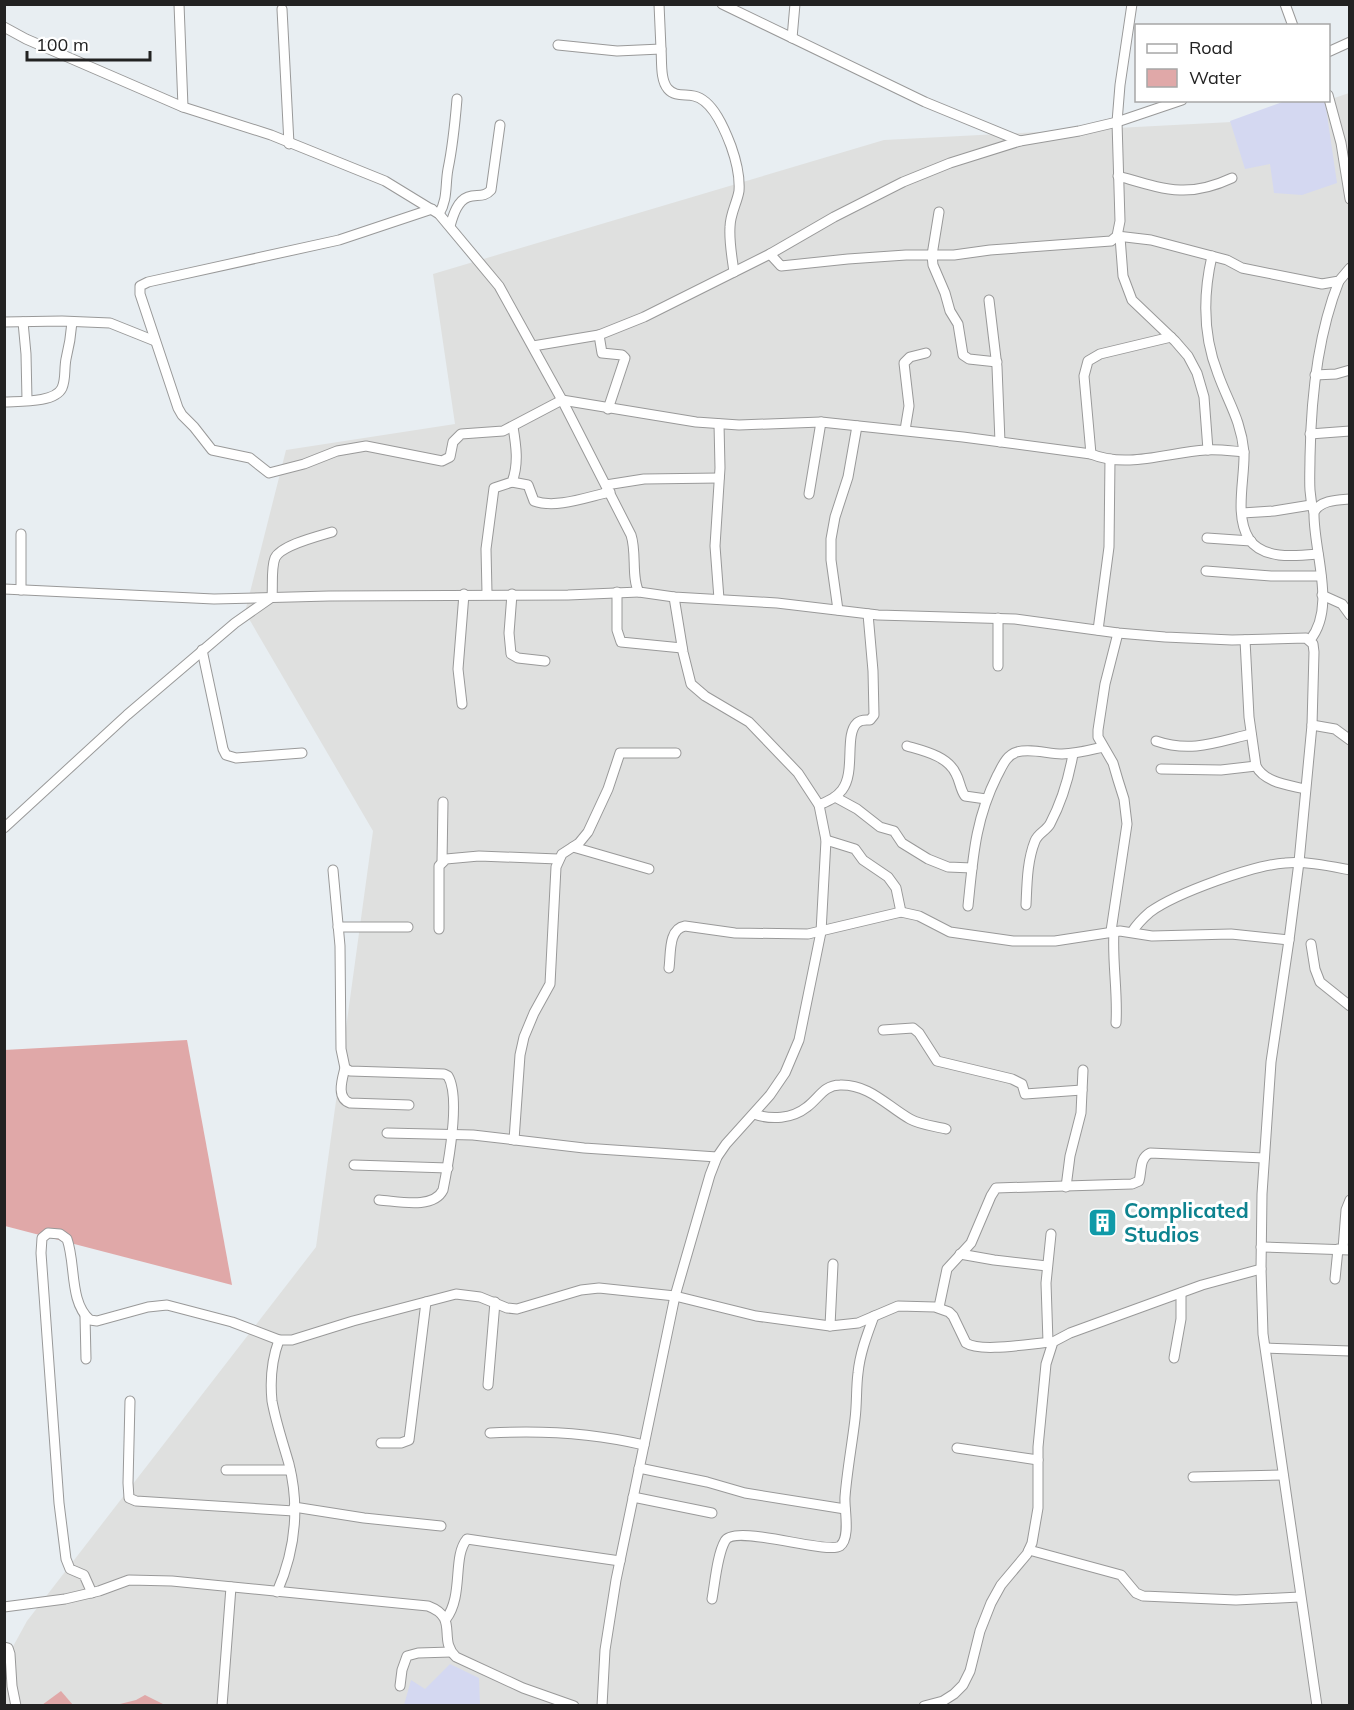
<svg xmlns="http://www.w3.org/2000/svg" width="1354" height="1710" font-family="Mulish,sans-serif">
<rect width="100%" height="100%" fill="#e8eef2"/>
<path fill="#dfe0df" d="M1349,93V1705L5,1706V1661L27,1621L316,1247L373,831L245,612L286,450L455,424L433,274L884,140L1270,120Z"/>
<g fill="#d4d8f1">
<path d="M1288,100L1325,101L1337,183L1302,195L1274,193L1270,164L1245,169L1230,121Z"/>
<path d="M450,1664L479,1678L480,1705H404L411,1680L425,1689Z"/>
</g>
<g fill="#e0a8a8">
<path d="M187,1040L232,1285L5,1226L4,1050Z"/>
<path d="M61,1691L73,1705H42Z"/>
<path d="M145,1695L165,1705H116L136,1700Z"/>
</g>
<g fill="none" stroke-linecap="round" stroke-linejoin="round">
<defs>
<g id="minor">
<path d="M179,4L183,107"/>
<path d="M722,4L925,102L1020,141"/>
<path d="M1285,4L1293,26"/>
<path d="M282,9L289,144"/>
<path d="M4,27L26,39L183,107L271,135L385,181L439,214L499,286L562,400L631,535C637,553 631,578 639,592L674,597L777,603L878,615L1015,619L1118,633L1165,637L1232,640L1306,638L1313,644L1314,652L1312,725L1299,862L1289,940L1271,1062L1262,1194L1261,1269L1263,1334L1317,1706"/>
<path d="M792,38L795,4"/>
<path d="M558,45L617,51L661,49L659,4"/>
<path d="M661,49C662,61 660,80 668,89C675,97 685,94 694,96C713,100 725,130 731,146C736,160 740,177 739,191C737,203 730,214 730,227C729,242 732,257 734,272"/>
<path d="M1328,52L1350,42"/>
<path d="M1328,95L1341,143L1350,199"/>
<path d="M1118,176C1164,189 1187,199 1232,178"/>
<path d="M432,209L339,240L148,282L140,286V294L178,408L182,415L194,427L212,450L250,458L269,473L304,464L337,451L366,446L442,461L450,457L453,442L461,434L503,431L562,400L696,422L739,425L821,422L963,437L1091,454"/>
<path d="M939,212L932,255L933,265L945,293L950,311L958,324L963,355L969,359L997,362"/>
<path d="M439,214C448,199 445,185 448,169C453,145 455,123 457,99"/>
<path d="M450,226C453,216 457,201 468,197C477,194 484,198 491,190L500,125"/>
<path d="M1117,236L1151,240L1227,260L1242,268L1322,284L1339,281L1350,268"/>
<path d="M1120,237L1123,276L1132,300L1175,341L1188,356L1197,373L1204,397L1208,450"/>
<path d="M770,254L781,266L848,259L906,255H954L990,250L1111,241L1117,236L1120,221L1117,122L1120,85L1132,4"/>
<path d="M1212,256C1203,295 1203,336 1218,374C1228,402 1241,420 1244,452C1245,479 1234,515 1249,539C1263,560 1296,556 1318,554"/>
<path d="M989,300L997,367L1000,442"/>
<path d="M4,322L62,321L110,323L155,341"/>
<path d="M23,322L26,354L27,400"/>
<path d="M599,335L602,353L622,355L625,358L608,409"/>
<path d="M1171,337L1100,354L1088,361L1084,376L1091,454C1127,469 1169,452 1206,450C1218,449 1231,451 1244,452"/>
<path d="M533,346L599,335L644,317L770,254L834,217L903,182L950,163L1020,141L1079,131L1117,122L1182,100"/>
<path d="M1315,375L1336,374L1350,370"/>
<path d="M4,402C19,401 55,403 62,388C66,379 64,369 66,359C69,347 71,335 72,322"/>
<path d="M719,424L720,468L715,546L719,599"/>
<path d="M905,430L909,406L904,363L910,357L926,353"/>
<path d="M1310,434L1350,431"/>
<path d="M512,482L528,485L534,501C556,509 587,497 610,492"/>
<path d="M606,485L644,479L719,478"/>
<path d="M809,494L821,422"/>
<path d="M1314,512C1308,494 1310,476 1310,457C1311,398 1317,336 1339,281"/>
<path d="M1242,513L1274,511L1311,505"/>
<path d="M21,534V590"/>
<path d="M1207,538L1251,541"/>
<path d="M1206,571L1271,576H1321"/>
<path d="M4,589L214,599L329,596L568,595L639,592"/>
<path d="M617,592V630L621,642L682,648"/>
<path d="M487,593L486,549L494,488L512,482C519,464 516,445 513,427"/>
<path d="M512,594L509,633L511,654L518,658L545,661"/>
<path d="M1322,595L1342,604L1350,615"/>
<path d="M838,610L831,560V539L835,517L848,477L857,426"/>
<path d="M998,618V666"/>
<path d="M1098,630L1109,547L1110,459"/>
<path d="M1245,640L1249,717L1256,766C1265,783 1289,785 1305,789"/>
<path d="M1310,640C1337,607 1313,551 1314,512C1321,500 1337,500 1350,499"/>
<path d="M202,650L223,749L226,755L236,758L302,753"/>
<path d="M462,704L458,669L464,594"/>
<path d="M1312,725L1335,729L1350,740"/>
<path d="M1156,741C1191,753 1217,742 1251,734"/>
<path d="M907,746C924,751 948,756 956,774C960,781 960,789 965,796L986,799"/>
<path d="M1161,769L1221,770L1256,766"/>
<path d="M835,797L857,809L880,827L894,831L902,843L928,859L948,867L972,868"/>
<path d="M819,805C828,801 836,798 842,790C856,772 844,735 857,723C861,719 866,720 870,720L874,715L873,671L868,614"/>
<path d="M4,828L127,715L235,623L272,597C273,585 271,568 275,558C281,545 319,536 332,532"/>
<path d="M826,840L855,849L863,860L888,877L896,888L901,912"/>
<path d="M573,847L649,869"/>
<path d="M442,862L443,802"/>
<path d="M333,870L340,946L341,1049L345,1068L350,1071L444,1074L448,1076C461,1098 448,1165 443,1190C433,1210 397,1201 379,1200"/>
<path d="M1026,905C1027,884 1027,861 1035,841C1038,833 1046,831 1050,824C1061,803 1069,777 1073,754"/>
<path d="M968,906C973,858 975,820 997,776C1002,767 1006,755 1017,752C1031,748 1048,754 1062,754C1077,754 1090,750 1103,747"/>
<path d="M338,927H408"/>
<path d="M439,929V866L446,859L479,856L558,859"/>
<path d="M1111,931L1127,824L1124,799L1118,780L1113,763L1098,737V730L1105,684L1118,633"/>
<path d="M1114,931C1112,962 1118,992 1116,1023"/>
<path d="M1132,932C1137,924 1143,918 1150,912C1176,893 1254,865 1285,863C1306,861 1329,866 1350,870"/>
<path d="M1311,944L1315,969L1320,982L1350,1006"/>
<path d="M669,968C671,954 668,929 685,926L735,933L808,934L901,912L919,916L950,932L1013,941H1055L1120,931L1152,936L1231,934L1289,940"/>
<path d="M883,1030L913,1028L919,1033L937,1061L1012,1079L1022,1084L1025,1094L1082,1090"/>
<path d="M345,1068C342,1080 336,1098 350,1103L409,1105"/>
<path d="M754,1114C771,1120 792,1119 807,1107C819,1098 824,1085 840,1085C869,1084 887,1106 910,1119C921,1125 934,1126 946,1129"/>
<path d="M387,1133L473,1135L584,1148L717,1157"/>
<path d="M514,1140L520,1055L524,1037L534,1013L550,984L556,867L562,854L579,843L588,832L608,789L620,753H676"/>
<path d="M354,1165L448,1168"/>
<path d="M1066,1187L1070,1156L1081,1113L1083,1070"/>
<path d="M1261,1247L1350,1250"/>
<path d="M1343,1249L1346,1210L1350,1200"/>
<path d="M960,1254L994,1260L1047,1266"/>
<path d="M1335,1279L1338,1249"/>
<path d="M939,1307L947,1269L971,1243L991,1196L996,1188L1132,1184L1139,1181C1142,1171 1139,1158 1150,1153L1264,1158"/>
<path d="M85,1316L86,1359"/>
<path d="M830,1326L833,1264"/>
<path d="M1048,1342L1046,1283L1051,1234"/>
<path d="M1266,1348L1350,1351"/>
<path d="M1174,1358L1181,1319V1293"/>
<path d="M488,1385L495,1302"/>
<path d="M130,1401L128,1483L129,1498L136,1501L294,1511"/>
<path d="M490,1433C542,1430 593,1433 644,1445"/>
<path d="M381,1443H401L409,1440L426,1302"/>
<path d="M957,1448L1038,1460"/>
<path d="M639,1468L707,1482L745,1493L845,1509"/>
<path d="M226,1470H290"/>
<path d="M1193,1477L1283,1475"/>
<path d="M633,1497L712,1513"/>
<path d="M294,1507L364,1518L441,1526"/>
<path d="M1029,1550L1121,1575L1136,1593L1143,1596L1236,1600L1300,1597"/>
<path d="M277,1592C295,1551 300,1508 289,1464C283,1443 276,1423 272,1401C270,1381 272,1359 279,1340"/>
<path d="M92,1593L84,1575L70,1569L66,1559L59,1503L41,1253L42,1238L48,1233L60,1234L67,1239C76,1264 69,1302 90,1320L97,1321L148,1307L167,1305L232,1322L279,1340H292L353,1321L456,1294L480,1297L507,1308L517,1309L581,1290L599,1288L675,1296L756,1316L830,1326L858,1323L898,1306L935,1307L949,1312L953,1316L966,1343C981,1353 1033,1343 1053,1342"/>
<path d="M712,1599C715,1583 717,1555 725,1541C734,1523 827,1555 840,1546C851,1538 844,1508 845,1497C847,1471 852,1445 855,1419C857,1404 856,1388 858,1373C860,1353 867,1335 874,1316"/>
<path d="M4,1607L65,1599L99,1591L129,1580L172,1581L428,1606C460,1618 437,1639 456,1657L523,1688L574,1706"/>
<path d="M446,1619C464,1595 452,1557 467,1539L620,1561"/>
<path d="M4,1647L8,1648L10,1654L12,1686L16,1706"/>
<path d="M400,1686L402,1670L407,1656L418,1653L451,1652"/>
<path d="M222,1706L231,1587"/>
<path d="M602,1706L605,1650L616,1580L675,1296L710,1175L717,1157L726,1144L770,1095L785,1073L799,1040L821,932L826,840L819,805L798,773L749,722L705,696L691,684L683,652L674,597"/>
<path d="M924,1706L943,1701L954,1694L963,1685L970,1671L980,1631L991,1603L1001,1585L1027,1554L1032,1543L1038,1508V1447L1046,1364L1053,1342L1070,1333L1202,1285L1261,1269"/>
</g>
</defs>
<use href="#minor" stroke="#999" stroke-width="11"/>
<use href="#minor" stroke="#fff" stroke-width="9"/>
</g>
<defs>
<symbol id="building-square" viewBox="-11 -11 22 22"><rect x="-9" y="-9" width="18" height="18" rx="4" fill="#0f9aa8" stroke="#fff"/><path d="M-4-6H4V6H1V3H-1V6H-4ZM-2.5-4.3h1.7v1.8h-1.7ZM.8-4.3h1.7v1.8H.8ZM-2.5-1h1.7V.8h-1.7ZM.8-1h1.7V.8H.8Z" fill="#fff"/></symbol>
</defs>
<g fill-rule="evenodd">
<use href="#building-square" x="1086" y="1206" width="33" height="33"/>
</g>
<g text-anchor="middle" stroke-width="6" stroke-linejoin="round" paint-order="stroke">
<g font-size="21" font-weight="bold" fill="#0d838f" stroke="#fff" text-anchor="start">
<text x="1124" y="1218">Complicated<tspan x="1124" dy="24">Studios</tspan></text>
</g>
</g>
<rect width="1354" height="1710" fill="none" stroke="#222222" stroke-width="12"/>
<rect x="1135" y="24" width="195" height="78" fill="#ffffff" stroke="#a7a7a7" stroke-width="1.5"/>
<rect x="1147" y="44" width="30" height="9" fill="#ffffff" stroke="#a7a7a7" stroke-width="1.5"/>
<text x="1189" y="54" font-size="18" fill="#222222">Road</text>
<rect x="1147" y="69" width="30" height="18" fill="#e0a8a8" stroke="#a7a7a7" stroke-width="1.5"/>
<text x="1189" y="84" font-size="18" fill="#222222">Water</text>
<path d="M27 51v9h123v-9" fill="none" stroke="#222222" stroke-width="3"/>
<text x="36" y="51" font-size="18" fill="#222222" stroke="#ffffff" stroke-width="4.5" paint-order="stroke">100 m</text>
</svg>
